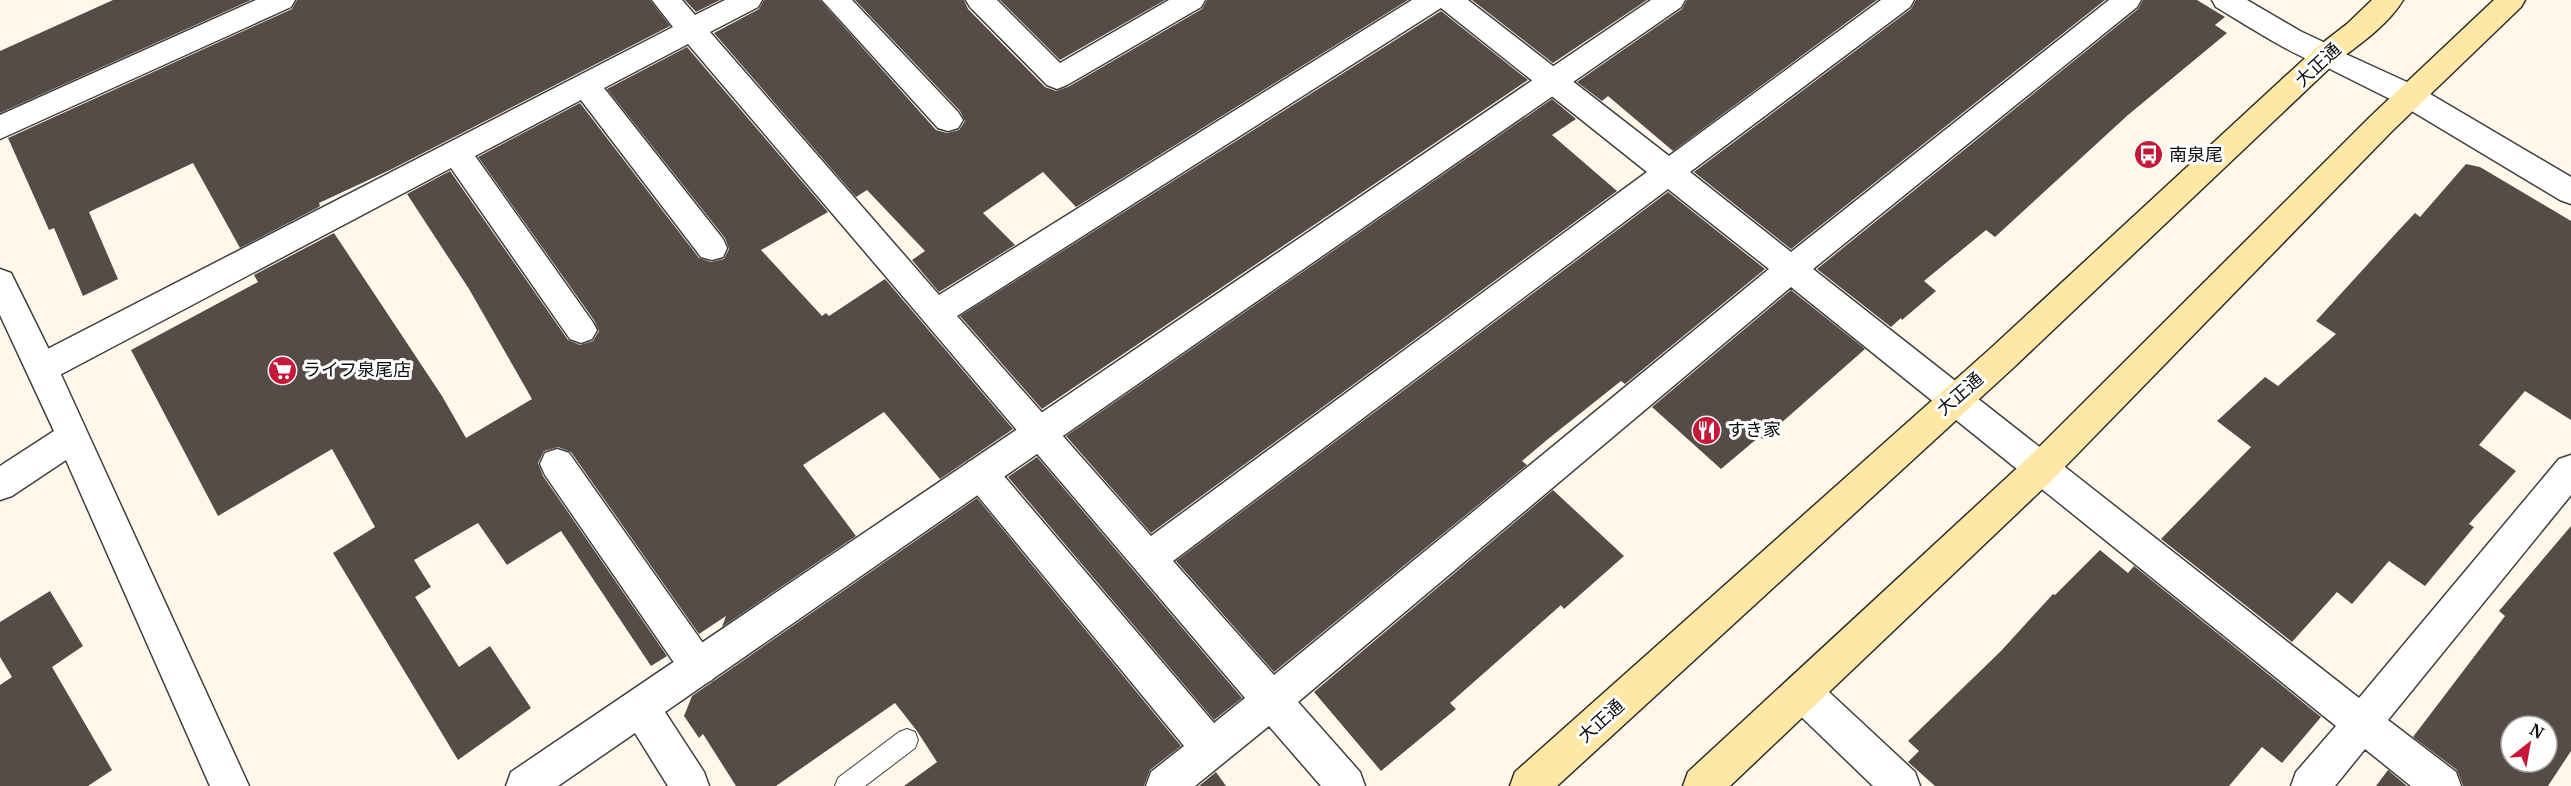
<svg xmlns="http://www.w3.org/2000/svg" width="2571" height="786" font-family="Merriweather,'Noto Sans JP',serif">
<rect width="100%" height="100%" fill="#fff8ea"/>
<g fill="#554b47" fill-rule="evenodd">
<path d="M113,0H251L0,113V51Z"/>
<path d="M297,0H650L670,26L392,169L319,203L320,206L317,208L240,248L193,163L89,212L118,279L83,296L54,228L49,230L8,138L292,9Z"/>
<path d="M685,0H720L696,12Z"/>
<path d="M764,0H820L936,130L947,133L959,130L965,121L960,111L855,0H964L968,9L1045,87L1056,91L1068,87L1202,9L1207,0H1408L1076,207L1043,172L983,213L1015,245L939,292L912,260L925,251L867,190L856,197L714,33L759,9Z"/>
<path d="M1000,0H1165L1060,60Z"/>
<path d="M1472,0H1647L1553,63Z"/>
<path d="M1687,0H1877L1673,151L1608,96L1602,101L1577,82L1682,9Z"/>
<path d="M1916,0H2105L1791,249L1694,172L1911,9Z"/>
<path d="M2143,0H2197L2225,17L2215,25L2227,33L2128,115L1995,237L1986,230L1924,281L1936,291L1902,320L1901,318L1891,327L1817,269L2138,9Z"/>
<path d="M1441,11L1528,80L1042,409L960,316Z"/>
<path d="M687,47L828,212L761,250L822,316L826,313L829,316L885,279L1013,429L940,479L884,412L803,465L856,536L722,627L726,616L699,634L571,452L558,447L544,451L538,463L543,476L667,656L651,666L561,531L507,565L478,523L414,560L431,587L415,597L459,667L490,646L531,708L458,760L333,553L375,527L332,449L218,516L131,350L258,282L254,275L334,233L442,396L466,438L532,399L469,289L407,194L450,171L568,340L580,345L593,341L599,331L594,320L478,157L580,103L699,258L711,262L724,259L729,249L725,238L607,89Z"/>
<path d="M1552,99L1576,119L1552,135L1617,191L1151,533L1066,436Z"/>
<path d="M2466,164L2480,167L2571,221V420L2525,391L2479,445L2516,471L2469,524L2474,527L2425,586L2389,561L2352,604L2337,592L2292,642L2161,539L2251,447L2217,421L2265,377L2278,386L2336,334L2316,321L2399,230L2415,213L2420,217Z"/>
<path d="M1668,192L1765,269L1625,384L1621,381L1548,439L1522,461L1527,465L1274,672L1176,561Z"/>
<path d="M1791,290L1865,349L1763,439L1759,437L1721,469L1652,407Z"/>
<path d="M1037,457L1242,698L1214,720L1008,477Z"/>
<path d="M1553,490L1624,556L1564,609L1561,605L1450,703L1456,709L1381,771L1314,692Z"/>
<path d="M977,498L1181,746L1150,770L1144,786H904L937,762L917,731L895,703L776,786H736L703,734L699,738L684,716L692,696Z"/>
<path d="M2571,526V751L2548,786H2463L2457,770L2413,737L2505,616L2499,611ZM2511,726H2547V762H2511Z"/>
<path d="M2100,550L2128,573L2134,566L2321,717L2282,763L2262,747L2229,786H1935L1908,762L1919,751L1908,741L2001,651L2053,594L2055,595Z"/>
<path d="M50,591L83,646L52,667L112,770L88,786H0V685L12,677L0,657V622Z"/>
<path d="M2388,770L2407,786H2376Z"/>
<path d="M1216,772L1226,786H1199Z"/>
</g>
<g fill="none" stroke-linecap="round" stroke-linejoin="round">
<defs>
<path id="service" d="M907,729L915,732L918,740L915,748L865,786H835L838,778L899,732Z"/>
<g id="minor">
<path d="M256,0H295L291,7L0,139V115Z"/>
<path d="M652,0H682L695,15L725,0H762L758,7L710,32L939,295L1412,0H1468L1669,156L1881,0H1914L1910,7L1690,172L1791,252L2109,0H2141L2137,7L1813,269L2359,698L2559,459L2571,455V495L2388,720L2456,772L2461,786H2411L2365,749L2335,786H2291L2296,772L2336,726L1791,287L1298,702L1360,772L1365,786H1321L1269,726L1195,786H1146L1151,772L1184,746L968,484L963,473L968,462L980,458L992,462L1214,723L1245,698L688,44L604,88L723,239L727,248L723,257L712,260L701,257L581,100L475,156L592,321L597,330L592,339L581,343L570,339L451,168L54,378L42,382L30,378L26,368L30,358L673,27ZM1441,8L1647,172L1151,536L957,316ZM1668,189L1769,269L1274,675L1173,561Z"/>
<path d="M822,0H852L958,112L963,120L958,128L948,131L938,128Z"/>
<path d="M966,0H997L1060,63L1169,0H1205L1201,7L1067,85L1057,89L1047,85L970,7Z"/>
<path d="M2212,0H2247L2300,31L2336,48L2340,55L2336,62C2333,63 2330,65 2327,65C2309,66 2235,18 2216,7Z"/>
<path d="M557,449L569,453L712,656L717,668L712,680L699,686L686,680L545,475L540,464L545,453Z"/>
<path d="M1802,674L1815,679L1915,772L1920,786H1873L1789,705L1783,692L1789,679Z"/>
</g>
<g id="tertiary">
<path d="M1651,0H1685L1681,7L665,712L704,772L709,786H668L635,733L558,786H506L511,772Z"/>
<path d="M2326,45L2420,88L2571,177V204L2560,200L2400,104L2316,62L2312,55L2316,48Z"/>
<path d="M0,269L11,273L58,368L249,786H210L66,460L12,496L0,500V466L54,431L0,315Z"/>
</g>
<g id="secondary">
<path d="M2372,0H2403C2388,25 2359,45 2336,62L2013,368L1557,786H1510L1515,772L1991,348L2316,48L2347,24Z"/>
<path d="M2494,0H2525L2521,7L2392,131L2052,480L1730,786H1683L1688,772L2028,458L2372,115Z"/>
</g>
</defs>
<use href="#service" stroke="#3f3f3f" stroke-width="2"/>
<use href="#minor" stroke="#3f3f3f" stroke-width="3"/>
<use href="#tertiary" stroke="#3f3f3f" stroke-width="3"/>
<use href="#secondary" stroke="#2e2e2e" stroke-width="3"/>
<use href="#service" fill="#fff" fill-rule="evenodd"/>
<use href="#minor" fill="#fff" fill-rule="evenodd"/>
<use href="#tertiary" fill="#fff" fill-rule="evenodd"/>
<use href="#secondary" fill="#ffe8a5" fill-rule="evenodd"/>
</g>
<defs>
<symbol id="bus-disc" viewBox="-11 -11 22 22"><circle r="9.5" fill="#c6193a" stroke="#fff"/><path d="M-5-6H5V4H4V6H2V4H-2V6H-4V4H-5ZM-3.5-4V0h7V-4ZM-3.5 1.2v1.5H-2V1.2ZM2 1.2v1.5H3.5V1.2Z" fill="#fff"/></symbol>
<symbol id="supermarket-disc" viewBox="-11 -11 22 22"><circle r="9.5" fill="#c6193a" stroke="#fff"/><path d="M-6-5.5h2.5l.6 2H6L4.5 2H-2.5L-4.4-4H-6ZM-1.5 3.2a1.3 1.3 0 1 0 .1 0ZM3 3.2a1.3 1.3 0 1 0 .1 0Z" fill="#fff"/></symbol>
<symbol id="restaurant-disc" viewBox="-11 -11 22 22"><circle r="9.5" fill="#c6193a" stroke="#fff"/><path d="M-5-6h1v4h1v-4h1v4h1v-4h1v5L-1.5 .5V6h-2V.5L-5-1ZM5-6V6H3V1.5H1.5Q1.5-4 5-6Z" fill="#fff"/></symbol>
</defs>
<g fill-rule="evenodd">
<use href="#bus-disc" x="2132" y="138" width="33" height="33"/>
<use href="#supermarket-disc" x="266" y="354" width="33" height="33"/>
<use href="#restaurant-disc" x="1690" y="414" width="33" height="33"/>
</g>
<g text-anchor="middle" stroke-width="6" stroke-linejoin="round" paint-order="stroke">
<g font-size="18" fill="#0c0c0c" stroke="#fff">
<text transform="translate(2318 65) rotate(-43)" y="6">大正通</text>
<text transform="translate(1960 394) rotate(-41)" y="6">大正通</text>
<text transform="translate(1601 721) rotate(-42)" y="6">大正通</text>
</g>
<g font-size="18" fill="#0c0c0c" stroke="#fff" text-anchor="start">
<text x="2169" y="161">南泉尾</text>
<text x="303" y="376">ライフ泉尾店</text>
<text x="1727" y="436">すき家</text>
</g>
</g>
<g transform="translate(2529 744) rotate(31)"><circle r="28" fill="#ffffff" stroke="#9e9e9e" stroke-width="1.5"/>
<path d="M0-4.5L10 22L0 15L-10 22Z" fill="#c6193a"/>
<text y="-9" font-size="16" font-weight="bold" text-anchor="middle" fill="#0c0c0c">N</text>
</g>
</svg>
